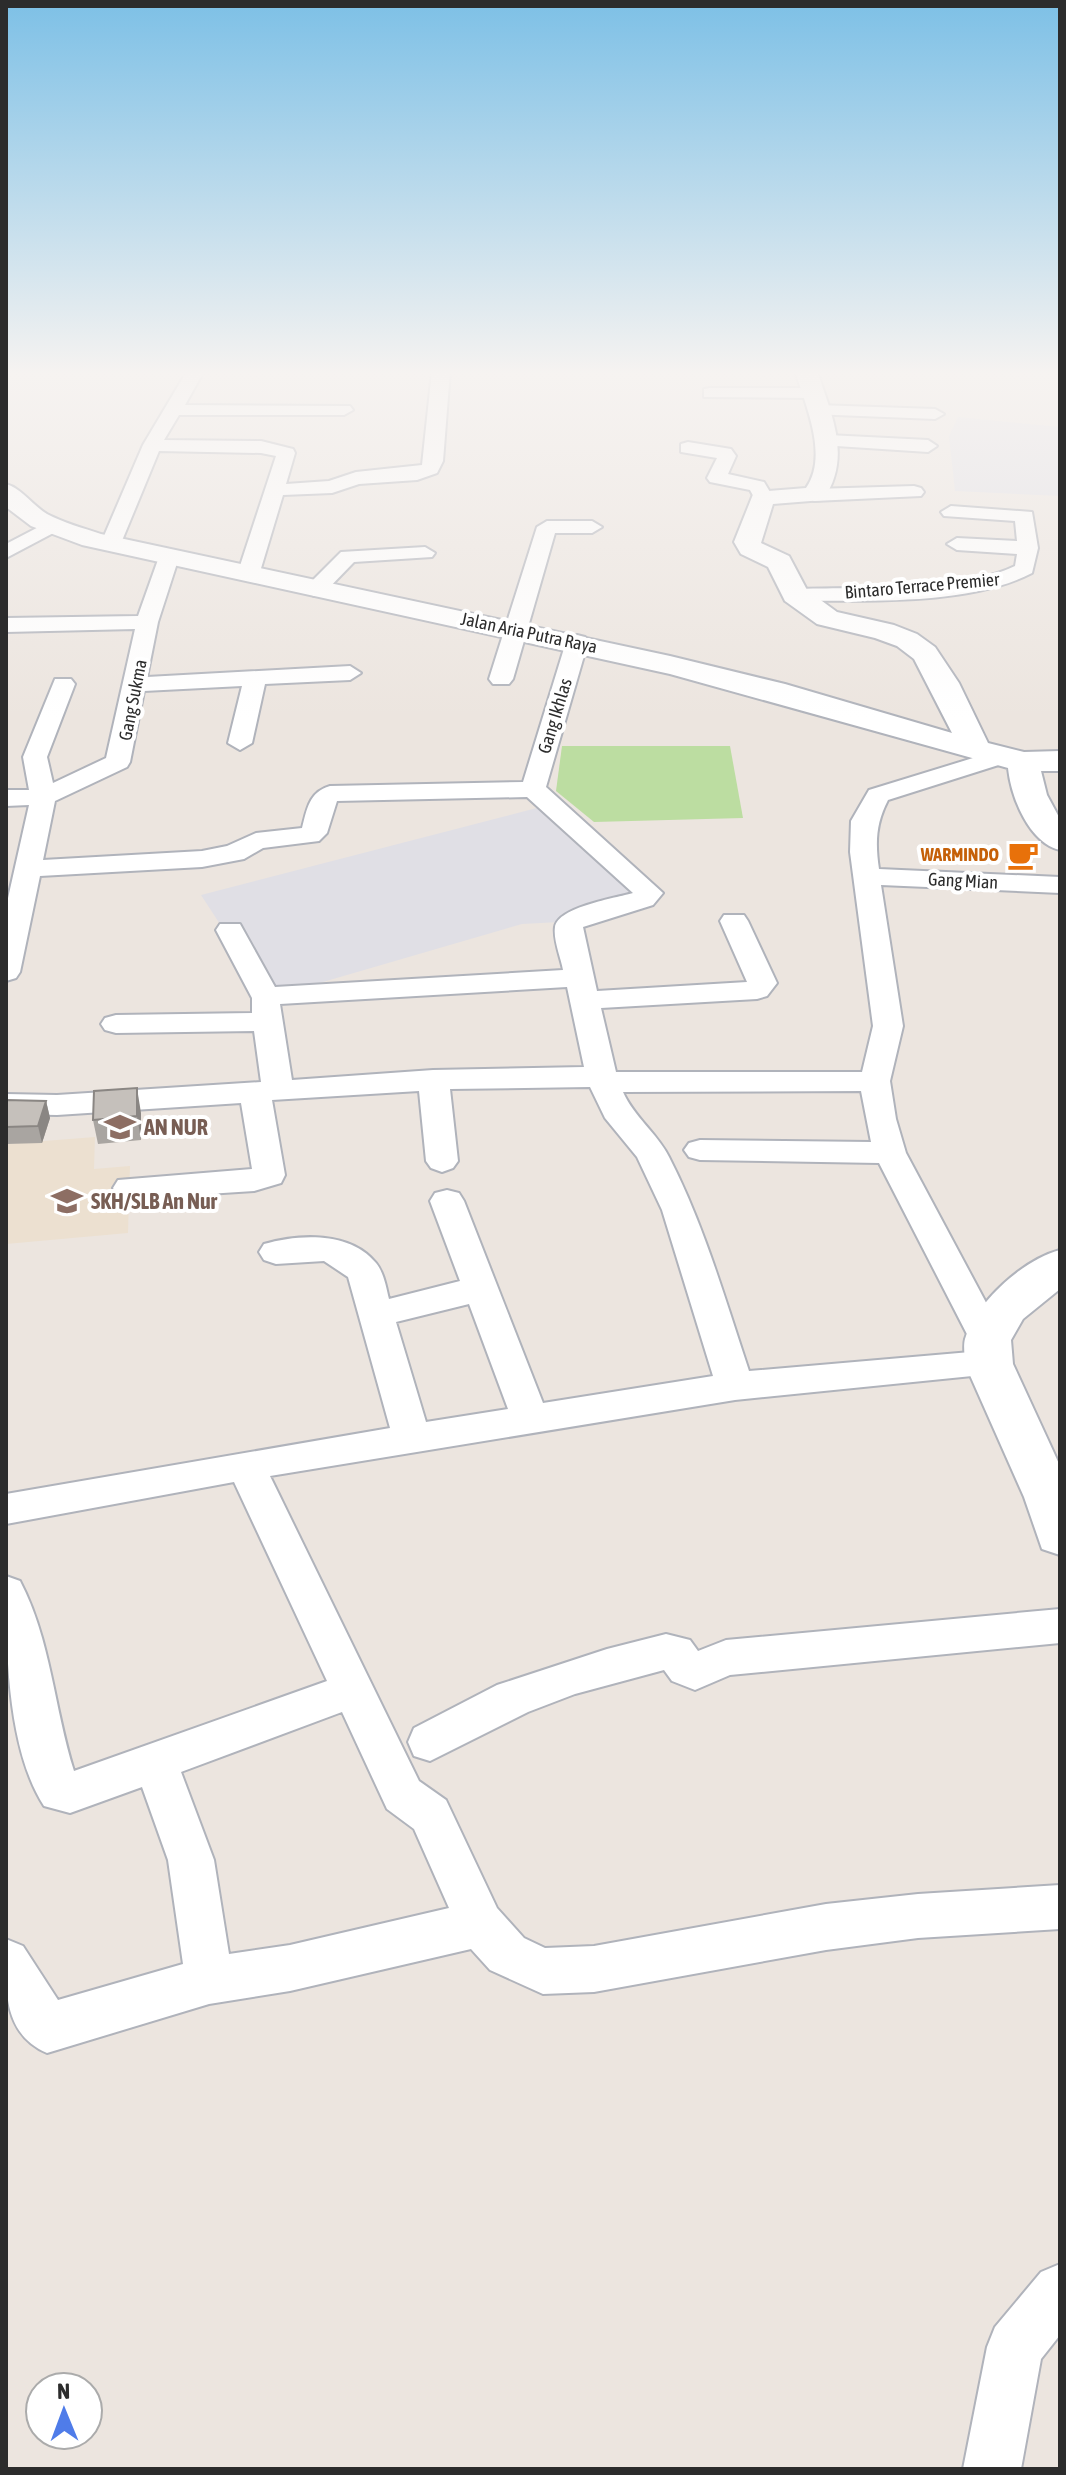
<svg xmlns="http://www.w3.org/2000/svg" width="1066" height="2475" font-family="'Asap Condensed',sans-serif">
<rect width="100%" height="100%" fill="#ece5df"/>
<g fill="#e0dfe5">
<path d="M958,417L1060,427V496L955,491L949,436Z"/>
<path d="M552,804L648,898L560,922L522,924L268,998L201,895Z"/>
</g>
<path fill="#ece0d0" d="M95,1137L94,1169L130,1166L128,1233L6,1244V1144Z"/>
<path fill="#bcdda1" d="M562,746H730L743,818L594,822L556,791Z"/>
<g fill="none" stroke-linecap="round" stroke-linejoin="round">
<defs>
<g id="street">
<path d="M187,371H204L185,405L350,406L353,410L344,415H179L164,440L261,441L293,449L295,453L286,484L329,481L356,472L422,465L432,371H450L443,461L437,473L417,480L359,484L332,493L283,495L259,575L248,581L237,575L276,456L261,453L159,451L121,543L111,549L104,547L101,543L143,445Z"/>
<path d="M710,388H812L821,393L812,398L704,397V389Z"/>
<path d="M817,405L935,409L944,414L935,419L811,414V406Z"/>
<path d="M828,435L928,440L937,446L928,452L821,445L819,441Z"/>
<path d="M688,442L731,449L736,456L728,474L764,482L773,497L763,503L756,501L750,490L710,482L707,478L717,458L681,452V444Z"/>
<path d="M914,486L921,488L924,492L921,496L814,501L804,495L814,489Z"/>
<path d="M951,506L1032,512L1038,548L1032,573C968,606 866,600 795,601L784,595L795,589C855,587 962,592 1015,566L1017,554L957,550L947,544L957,538L1017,541L1015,521L944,516L941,512Z"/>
<path d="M52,520L62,526L59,530L6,558V544Z"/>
<path d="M547,521H592L602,527L592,533H555L513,679L509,684H493L489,679L537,527Z"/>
<path d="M425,547L435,553L432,557L354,562L322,595L314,596L303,590L341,552Z"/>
<path d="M169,551L179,557L158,622L147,677L350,666L361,673L350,680L265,684L252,743L240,750L228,743L242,686L144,691L130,762L127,767L55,801L43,860L202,851L227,846L256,833L302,828C307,809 309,792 330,786L523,782L566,642L577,635L585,637L588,642L546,787L663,893L653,905L583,927L597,991L747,982L720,921L724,915H744L748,921L777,983L767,996L757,999L601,1008L616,1072H862L873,1026L850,852L851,821L869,790L999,750L1011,757L1008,762L888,800C876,823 875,842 879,869L1060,877V893L881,885L903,1026L890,1081L896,1119L906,1153L1006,1340L1001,1349L992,1352L1002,1355L1007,1364L1002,1373L735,1400L270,1476L419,1781L446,1800L497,1908L524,1938L545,1948L594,1946L826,1904L918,1894L1060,1885V1929L918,1938L826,1950L594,1992L543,1994L490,1970L471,1949L290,1991L209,2004L47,2053C0,2033 6,1982 6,1939L23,1946L58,2000L183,1964L168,1860L142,1787L70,1813L44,1806C6,1747 6,1644 6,1576L20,1581C51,1640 54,1708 74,1771L327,1681L234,1482L6,1524V1494L390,1428L348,1277L324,1261L276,1264L264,1260L259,1252L264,1244C299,1234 350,1231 376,1263C384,1273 386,1287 389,1299L460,1281L430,1201L435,1193L447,1190L459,1193L464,1201L543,1403L713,1376L662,1210L637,1157L605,1118L590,1087L450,1089L458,1161L453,1168L442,1172L431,1168L426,1161L419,1091L272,1100L285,1175L281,1183L254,1191L130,1199L118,1196L113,1188L118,1180L252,1169L241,1103L57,1115L6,1114V1094L57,1095L261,1082L254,1031L116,1033L105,1030L101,1024L105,1018L116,1015L252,1013V998L216,930L220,924H240L275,987L563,970C561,958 553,940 555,927C558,907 616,898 633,893L527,797L337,801L327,833L319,841L263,848L244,859L202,867L40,876L20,972L16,978L6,981V907L29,805L6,806V790H29L23,757L55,679H71L75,684L47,757L53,783L106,758L135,629L6,632V618L138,616L159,557ZM567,987L584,1067L433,1070L292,1080L280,1004ZM861,1091L871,1142L700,1140L689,1143L684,1150L689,1157L700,1160L879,1163L970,1340L975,1349L982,1351L749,1371C725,1299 704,1225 669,1157C657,1133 634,1117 623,1092ZM469,1304L508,1409L426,1422L396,1322ZM342,1712L387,1809L414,1829L449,1908L290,1945L229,1954L214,1860L181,1772Z"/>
<path d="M1060,1609V1643L730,1675L695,1690L672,1681L664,1670L575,1694L528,1712L430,1761L414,1756L408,1742L414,1728L497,1685L607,1649L666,1634L690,1640L698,1651L726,1640Z"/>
<path d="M1060,2264V2335L1041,2359L1021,2469H963L987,2347L995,2327L1041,2272Z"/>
</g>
<g id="secondary">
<path d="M795,371H817C832,416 852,458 823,500L773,504L761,543L789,556L807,590L837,612L894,625L917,634L935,647L959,683L988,743L1024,752L1060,751V771H1041L1047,795L1060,819V850C1029,843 1011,797 1008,768L670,674L82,545L31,526L6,507V484C21,488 32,505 47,514C64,523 83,528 101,534L670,656L785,684L952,733L914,659L897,646L875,638L817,624L785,601L768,567L741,554L734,542L754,492L806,488C829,456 805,404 795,371Z"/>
<path d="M1060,1250V1289L1023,1319L1011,1340L1013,1364L1060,1466V1555L1042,1549L1024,1497L965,1364C965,1356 963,1346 965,1339C977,1301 1023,1260 1060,1250Z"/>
</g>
</defs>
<use href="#street" stroke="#b0b3bb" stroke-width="4"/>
<use href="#secondary" stroke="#b0b3bb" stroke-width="4"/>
<use href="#street" fill="#fff" fill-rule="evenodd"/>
<use href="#secondary" fill="#fff" fill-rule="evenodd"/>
</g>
<g fill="#a9a5a1">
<path d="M6,1100L46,1101L50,1118L42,1143L6,1144Z"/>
<path d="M141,1113V1140L98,1144L93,1120Z"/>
</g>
<g fill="#8a8683">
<path d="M137,1088L141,1113V1140L137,1116Z"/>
<path d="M46,1101L50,1118L42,1143L38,1126Z"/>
</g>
<g fill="#c5c0bb" stroke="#8a8683" stroke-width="2">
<path d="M137,1088V1116L93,1120L94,1091Z"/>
<path d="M6,1100L46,1101L38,1126L6,1127Z"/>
</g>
<linearGradient id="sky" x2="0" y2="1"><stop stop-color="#7dc0e6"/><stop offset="0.52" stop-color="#f6f3f1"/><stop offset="1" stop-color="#f6f3f1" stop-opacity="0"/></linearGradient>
<rect width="1066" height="718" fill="url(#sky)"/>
<defs>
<symbol id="cafe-bare" viewBox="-9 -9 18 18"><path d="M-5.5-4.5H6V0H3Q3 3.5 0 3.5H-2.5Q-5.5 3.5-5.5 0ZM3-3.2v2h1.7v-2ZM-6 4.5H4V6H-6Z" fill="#e8710a" stroke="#fff" stroke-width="2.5" paint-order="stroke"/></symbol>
<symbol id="school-bare" viewBox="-9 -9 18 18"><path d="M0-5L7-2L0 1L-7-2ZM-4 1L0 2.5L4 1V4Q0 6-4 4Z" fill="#8d6e63" stroke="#fff" stroke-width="2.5" paint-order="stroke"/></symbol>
</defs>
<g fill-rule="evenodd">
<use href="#cafe-bare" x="1001" y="833" width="44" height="44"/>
<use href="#school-bare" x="98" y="1105" width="44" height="44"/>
<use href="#school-bare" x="45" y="1179" width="44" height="44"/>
</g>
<g text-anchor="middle" stroke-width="8" stroke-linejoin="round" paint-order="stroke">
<g font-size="18" fill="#2c2c2c" stroke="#fff">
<text transform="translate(922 586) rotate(-5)" y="6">Bintaro Terrace Premier</text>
<text transform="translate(529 633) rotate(12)" y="6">Jalan Aria Putra Raya</text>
<text transform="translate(133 700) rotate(-79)" y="6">Gang Sukma</text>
<text transform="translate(555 716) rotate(-73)" y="6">Gang Ikhlas</text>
<text transform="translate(963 881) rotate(3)" y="6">Gang Mian</text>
</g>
<g font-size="18" font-weight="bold" fill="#c56008" stroke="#fff" text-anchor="end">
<text x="999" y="861">WARMINDO</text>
</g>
<g font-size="22" font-weight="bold" fill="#785e54" stroke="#fff" text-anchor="start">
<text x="144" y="1135">AN NUR</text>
<text x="91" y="1209">SKH/SLB An Nur</text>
</g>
</g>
<rect width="1066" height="2475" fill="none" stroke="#2c2c2c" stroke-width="16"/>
<g transform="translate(64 2411) rotate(359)"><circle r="38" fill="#ffffff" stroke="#ababab" stroke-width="2"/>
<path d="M0-6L14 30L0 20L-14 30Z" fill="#4f7ce9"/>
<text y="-12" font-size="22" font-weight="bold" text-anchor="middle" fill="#2c2c2c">N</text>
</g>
</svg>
